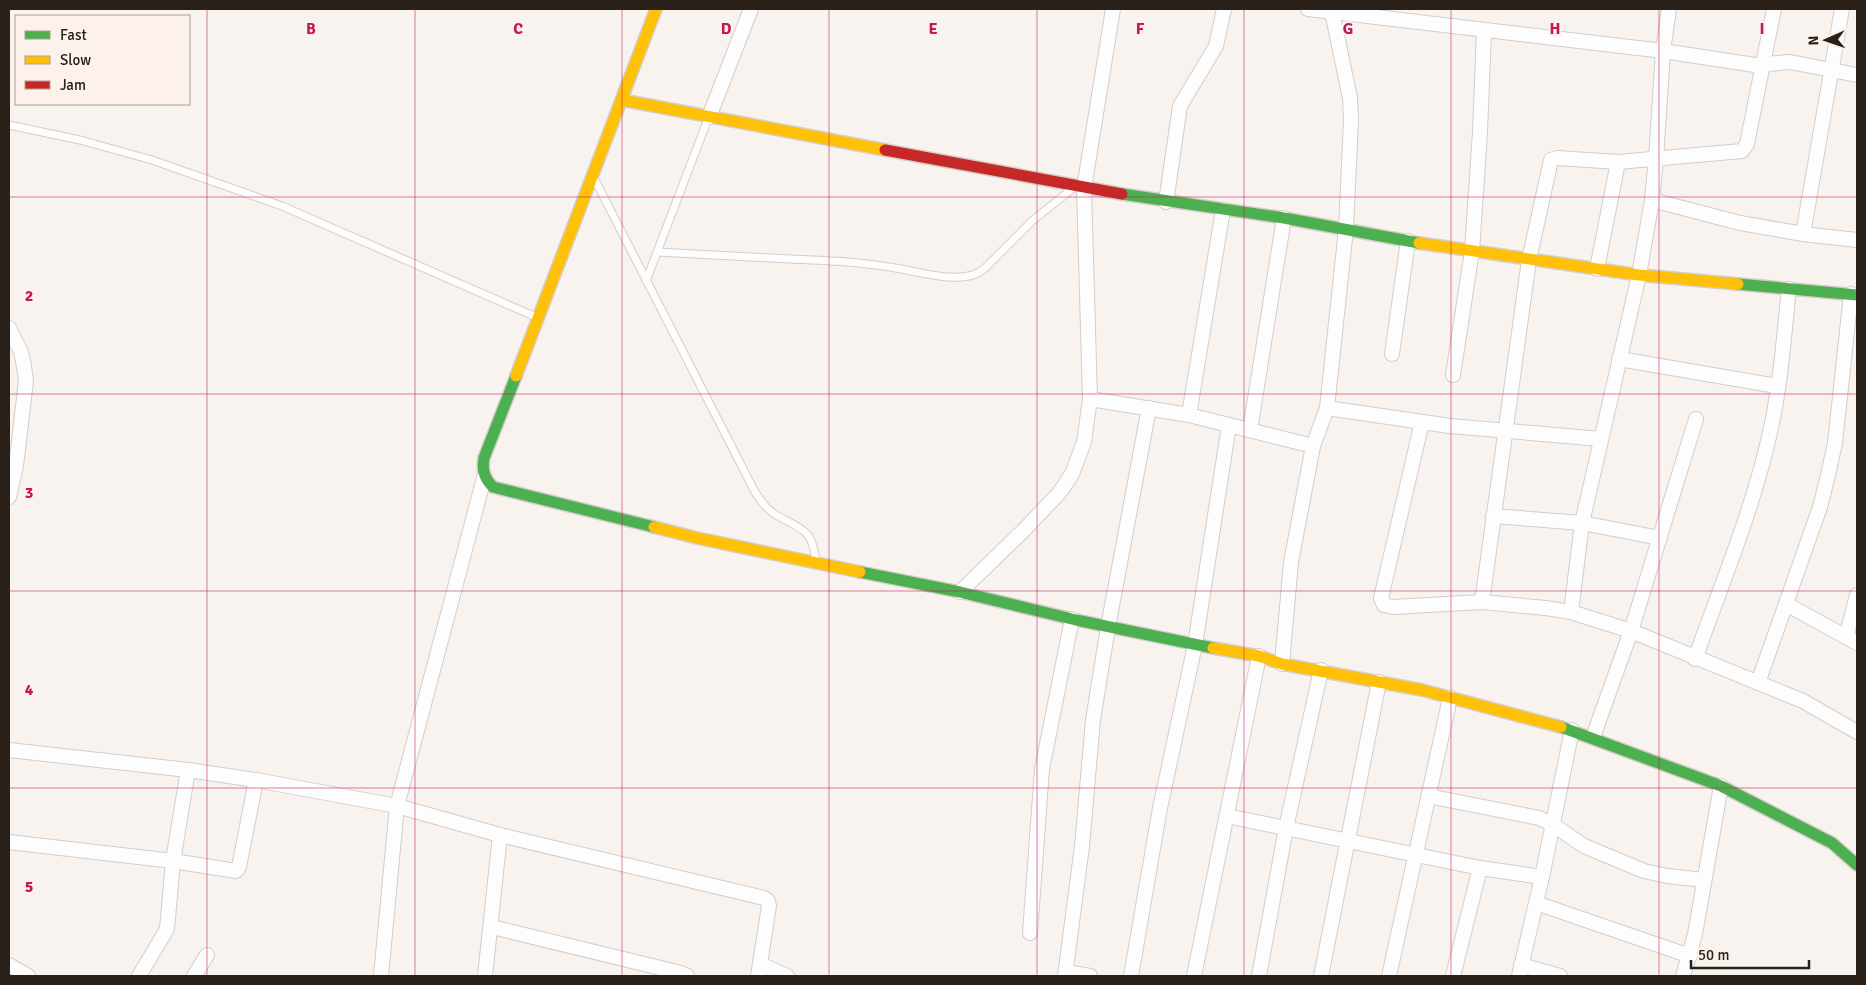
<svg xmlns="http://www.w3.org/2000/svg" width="1866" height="985" font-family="Signika,sans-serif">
<rect width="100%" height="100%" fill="#f8f3ef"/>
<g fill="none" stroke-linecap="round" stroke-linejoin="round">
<defs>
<g id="lane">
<path d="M9,125L80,140L152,160L282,206L536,317"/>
<path d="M596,182L755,492C761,501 766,509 776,515C786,521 798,525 807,534C813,540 814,551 816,559"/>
<path d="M657,252C701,254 746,257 790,259C831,261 871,262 911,271C933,275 966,284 984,269L1032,221L1072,189"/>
<path d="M646,281L708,119"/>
</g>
<g id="street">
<path d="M1308,9L1663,51L1755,65L1790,62L1857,75"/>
<path d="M709,117L751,9"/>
<path d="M1652,200L1740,223L1803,234L1857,240"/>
<path d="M1166,202L1180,106L1216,46L1224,9"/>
<path d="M1803,234L1842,9"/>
<path d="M1597,269L1618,162"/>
<path d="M9,328L21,352L24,366L26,381L16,466L9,497"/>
<path d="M1392,354L1408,241"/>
<path d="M1619,359L1777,386"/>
<path d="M1453,375L1472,251L1480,132L1484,31"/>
<path d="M1090,399L1189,415L1313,446"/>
<path d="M1327,408L1450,426L1601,439"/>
<path d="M1189,415L1223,210"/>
<path d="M1422,422L1381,598L1384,605L1393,607L1482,602L1546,608L1571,612L1631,631L1803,701L1857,732"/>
<path d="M1250,430L1284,218"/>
<path d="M1493,516L1582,523L1660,538"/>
<path d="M960,592L1024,530L1060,492L1072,474L1084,442L1090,399L1084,188L1113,9"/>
<path d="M1482,602L1529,260L1551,160L1557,158L1618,162L1742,151L1747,144L1774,9"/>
<path d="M1786,604L1857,643"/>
<path d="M1571,612L1582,523L1639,275L1652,200L1656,159L1663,51L1669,9"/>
<path d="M1846,637L1857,595"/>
<path d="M1695,659C1722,583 1754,507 1771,428C1781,383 1784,334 1789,289"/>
<path d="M1282,664L1291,562L1313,446L1327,408L1346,229L1351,120L1350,98L1332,12"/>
<path d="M1758,683L1820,507L1828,475L1835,443L1851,294"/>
<path d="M1593,737L1631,631L1696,419"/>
<path d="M9,750L188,770L256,780L397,806L500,835L764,898L768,901L769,906L758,976"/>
<path d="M1428,796L1539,818L1552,824L1584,846L1644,871L1667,876L1704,880"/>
<path d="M1227,816L1480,868L1542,877"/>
<path d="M9,842L173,861L236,871L239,867L256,780"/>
<path d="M1536,903L1690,956"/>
<path d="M492,927L681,973L687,976"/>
<path d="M1030,933L1042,769L1072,619"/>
<path d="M760,964L787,976"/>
<path d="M9,965L28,976"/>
<path d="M1521,965L1560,976"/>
<path d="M1066,972L1090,976"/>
<path d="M139,976L167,929L173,861L188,770"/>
<path d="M194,976L207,955"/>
<path d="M381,976L397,806L484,478"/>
<path d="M485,976L500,835"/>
<path d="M1065,976L1082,846L1093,720L1108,627L1149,408"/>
<path d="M1131,976L1160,808L1195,645L1229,425"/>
<path d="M1194,976L1259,656"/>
<path d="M1259,976L1286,828L1321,670"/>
<path d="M1321,976L1379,682"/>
<path d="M1389,976L1450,698"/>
<path d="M1453,976L1480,868"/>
<path d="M1519,976L1542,877L1572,730"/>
<path d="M1683,976L1695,934L1721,786"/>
</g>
<g id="fast">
<path d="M1122,194L1284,218L1419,243"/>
<path d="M1738,284L1857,295"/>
<path d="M516,376L484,458C482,470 484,478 493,487L654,527"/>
<path d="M860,572L960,592L1076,620L1213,648"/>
<path d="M1561,727L1721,786L1832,843L1857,865"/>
</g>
<g id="slow">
<path d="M622,100L885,150"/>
<path d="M1419,243L1639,275L1738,284"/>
<path d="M516,376L656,9"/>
<path d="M654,527L697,538L860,572"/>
<path d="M1213,648L1259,656L1282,664L1422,690L1561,727"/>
</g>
<path id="jam" d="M885,150L1122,194"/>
</defs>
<use href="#lane" stroke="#d4cdc8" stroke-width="9"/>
<use href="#street" stroke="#d4cdc8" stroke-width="16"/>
<use href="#fast" stroke="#d4cdc8" stroke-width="14"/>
<use href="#slow" stroke="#d4cdc8" stroke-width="14"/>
<use href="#jam" stroke="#d4cdc8" stroke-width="14"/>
<use href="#lane" stroke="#fefdfd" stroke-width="7"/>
<use href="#street" stroke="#fefdfd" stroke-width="14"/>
<use href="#fast" stroke="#4caf50" stroke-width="11"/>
<use href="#slow" stroke="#ffc107" stroke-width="11"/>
<use href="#jam" stroke="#c62828" stroke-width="11"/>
</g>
<path fill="none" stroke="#c2185b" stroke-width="1" stroke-opacity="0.55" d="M207,9V976M415,9V976M622,9V976M829,9V976M1037,9V976M1244,9V976M1451,9V976M1659,9V976M9,197H1857M9,394H1857M9,591H1857M9,788H1857"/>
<g font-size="16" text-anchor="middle" font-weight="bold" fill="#c2185b" stroke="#fcf2eb" stroke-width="4" stroke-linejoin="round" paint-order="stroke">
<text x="311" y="34">B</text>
<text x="518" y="34">C</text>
<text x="726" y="34">D</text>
<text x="933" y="34">E</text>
<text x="1140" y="34">F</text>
<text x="1348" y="34">G</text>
<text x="1555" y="34">H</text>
<text x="1762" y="34">I</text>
<text x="29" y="301">2</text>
<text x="29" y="498">3</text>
<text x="29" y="695">4</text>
<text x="29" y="892">5</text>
</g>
<rect width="1866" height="985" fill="none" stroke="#292019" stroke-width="20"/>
<rect x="15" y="15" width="175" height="90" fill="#fcf2eb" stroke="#a89e97"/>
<rect x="25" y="31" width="25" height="8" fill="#4caf50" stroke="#a89e97"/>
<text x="60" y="40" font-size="15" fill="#292019">Fast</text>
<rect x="25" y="56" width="25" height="8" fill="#ffc107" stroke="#a89e97"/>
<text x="60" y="65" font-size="15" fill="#292019">Slow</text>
<rect x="25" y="81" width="25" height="8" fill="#c62828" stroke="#a89e97"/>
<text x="60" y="90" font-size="15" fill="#292019">Jam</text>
<g transform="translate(1826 40) rotate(268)" stroke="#fcf2eb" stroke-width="4" paint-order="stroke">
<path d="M0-4L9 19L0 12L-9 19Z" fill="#292019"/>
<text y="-8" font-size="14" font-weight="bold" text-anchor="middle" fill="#292019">N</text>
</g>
<path d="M1691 960v8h118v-8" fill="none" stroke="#292019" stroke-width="2.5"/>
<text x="1698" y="960" font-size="15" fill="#292019" stroke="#fcf2eb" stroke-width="4" paint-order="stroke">50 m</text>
</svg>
